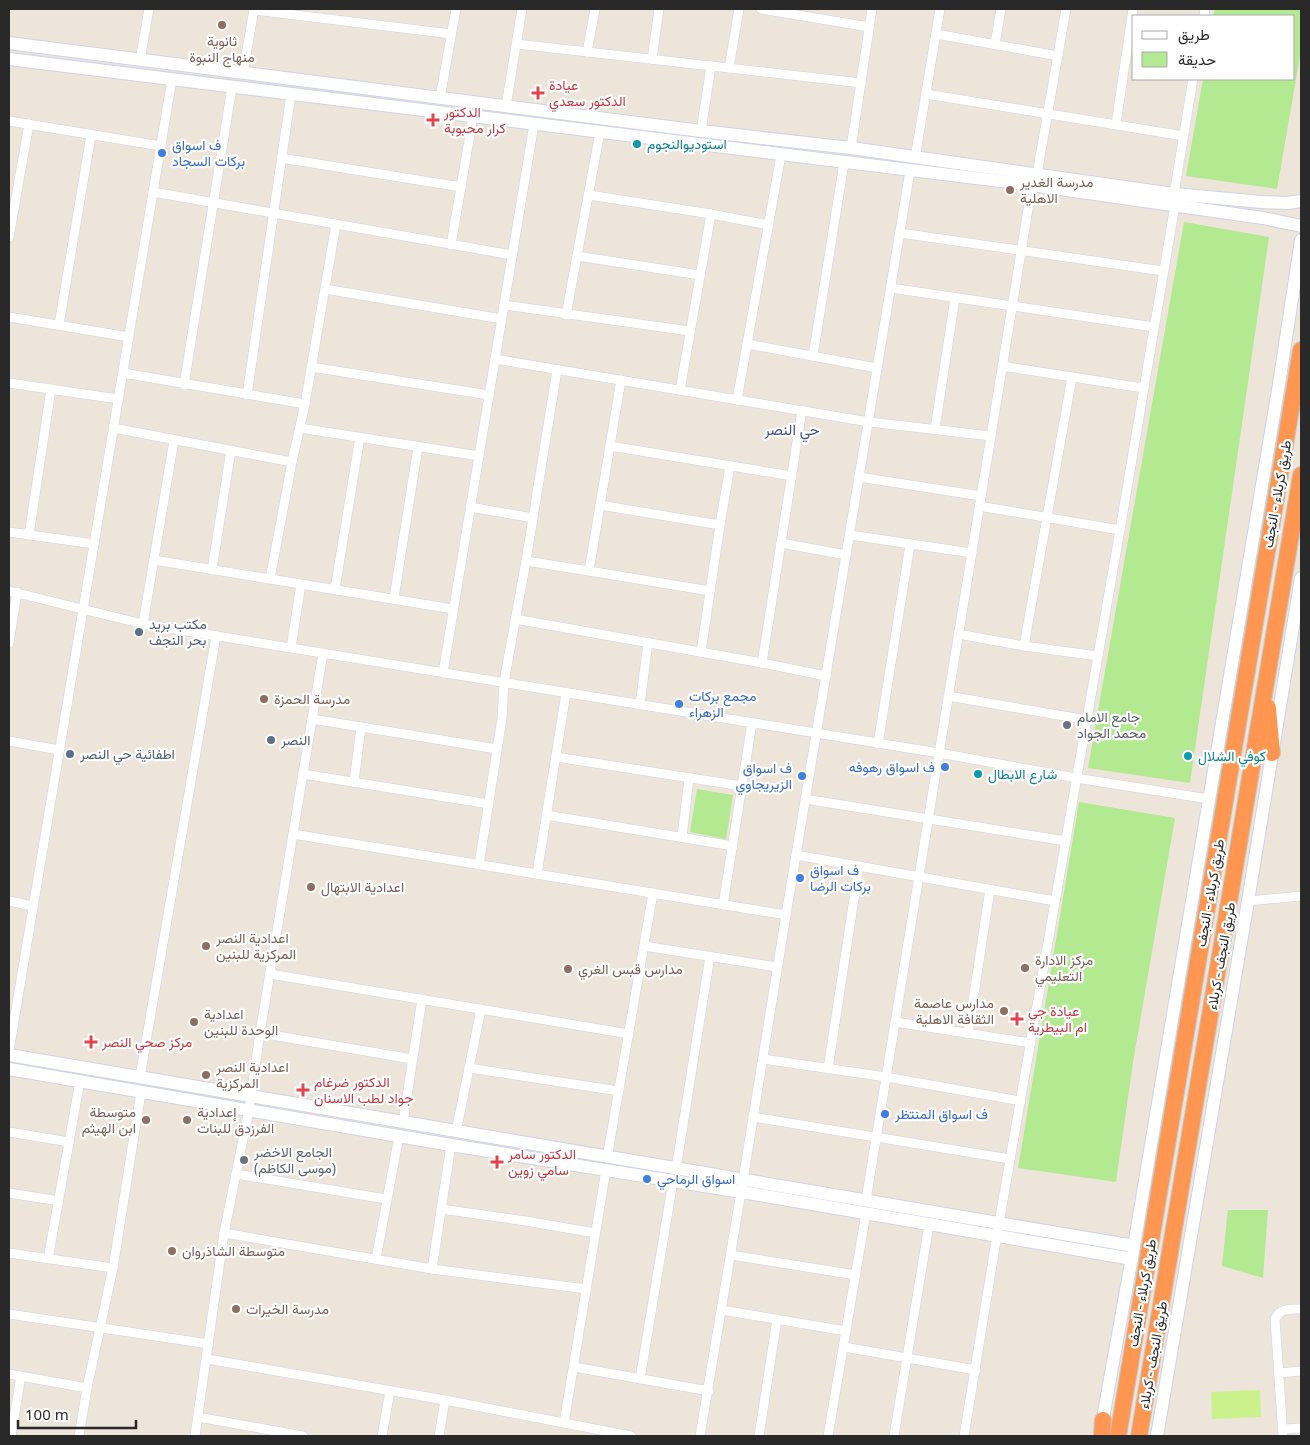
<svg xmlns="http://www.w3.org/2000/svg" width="1310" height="1445" font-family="'Noto Sans',Vazirmatn,sans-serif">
<rect width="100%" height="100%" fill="#ede4da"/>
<g fill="#b2e991">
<path d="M1215,9H1301V50L1277,189L1186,176L1203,79H1294V16H1213Z"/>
<path d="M1184,222L1269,237L1190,783L1088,768Z"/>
<path d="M697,789L733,795L726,839L690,832Z"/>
<path d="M1079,802L1175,818L1133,1062L1116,1182L1018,1168Z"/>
<path d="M1228,1210H1268L1263,1278L1222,1266Z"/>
</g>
<path fill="#caf18b" d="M1260,1390L1261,1417L1212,1419L1211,1392Z"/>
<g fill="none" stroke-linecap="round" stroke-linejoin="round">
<defs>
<g id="street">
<path d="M761,9L869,27"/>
<path d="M254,10L451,34"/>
<path d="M1204,16L1205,9"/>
<path d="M936,34L1058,56"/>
<path d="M517,44L861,83"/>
<path d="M995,44L1001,9"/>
<path d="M587,52L595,9"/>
<path d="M652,59L659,9"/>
<path d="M140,60L149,9"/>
<path d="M729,68L739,9"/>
<path d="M243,73L254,9"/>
<path d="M926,94L1184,136"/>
<path d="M440,98L456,9"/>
<path d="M506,106L522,9"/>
<path d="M9,121L161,146"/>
<path d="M1116,124L1133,9"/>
<path d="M701,131L711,66"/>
<path d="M851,148L872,9"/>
<path d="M281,158L461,187"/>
<path d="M915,158L940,9"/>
<path d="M1037,174L1066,9"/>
<path d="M153,192L512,255"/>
<path d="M1174,194L1193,79"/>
<path d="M589,195L711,214L769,225"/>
<path d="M900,233L1163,271"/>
<path d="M9,237L29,124"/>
<path d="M451,245L473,117"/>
<path d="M577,256L700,275"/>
<path d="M891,288L1154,327"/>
<path d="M325,289L502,319"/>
<path d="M504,305L690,331"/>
<path d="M566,315L600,132"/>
<path d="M9,317L129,337"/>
<path d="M59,325L91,135"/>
<path d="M747,344L877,368"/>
<path d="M813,356L844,163"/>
<path d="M495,359L869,422L991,436"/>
<path d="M1002,366L1143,388"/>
<path d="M311,367L489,395"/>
<path d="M123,373L305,404"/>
<path d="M9,383L118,399"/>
<path d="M184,385L232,87"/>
<path d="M680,390L711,214"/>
<path d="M247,395L291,94"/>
<path d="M737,400L781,155"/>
<path d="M113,428L292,462"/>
<path d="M300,428L479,456"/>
<path d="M935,429L955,298"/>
<path d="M610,446L792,476"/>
<path d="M859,477L981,496"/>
<path d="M600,505L720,525"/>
<path d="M979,506L1120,530"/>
<path d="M470,507L533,518"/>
<path d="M9,532L94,544"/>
<path d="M29,535L51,389"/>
<path d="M850,535L972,553"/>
<path d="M781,543L846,555"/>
<path d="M154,560L453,609"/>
<path d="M526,561L589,571L710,591"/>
<path d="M212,570L231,450"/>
<path d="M589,571L621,380"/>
<path d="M270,579L292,462L305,404L336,224"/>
<path d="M335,589L360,437"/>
<path d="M9,591L143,624L939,753L1076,778L1209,799"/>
<path d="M394,598L418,447"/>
<path d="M515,619L762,663L826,676"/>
<path d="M143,624L174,440"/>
<path d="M958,634L1024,646L1098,656"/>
<path d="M9,643L17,592"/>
<path d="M1024,646L1072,377"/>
<path d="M291,648L301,584"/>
<path d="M701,652L720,525L730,466"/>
<path d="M762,663L802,410"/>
<path d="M443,673L534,124"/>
<path d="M948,696L1087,720"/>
<path d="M640,705L648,642"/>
<path d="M312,719L497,749"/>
<path d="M9,741L59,750"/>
<path d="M878,744L910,545"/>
<path d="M556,757L742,786"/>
<path d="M303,774L489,804"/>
<path d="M354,782L361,727"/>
<path d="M805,799L1066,841"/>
<path d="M546,815L733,846"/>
<path d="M293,834L786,915"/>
<path d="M682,837L689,778"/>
<path d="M796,855L1055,901"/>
<path d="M479,865L502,718L504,682L526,561L557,370"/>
<path d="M537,874L566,693"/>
<path d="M9,901L33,906"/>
<path d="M1248,901L1301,896"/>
<path d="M723,905L752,723"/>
<path d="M644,946L777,967"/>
<path d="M270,974L629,1034"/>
<path d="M895,1022L1031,1043"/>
<path d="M260,1033L412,1059"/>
<path d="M968,1034L990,889"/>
<path d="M9,1051L172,79"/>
<path d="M763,1059L886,1077L1021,1101"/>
<path d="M469,1068L619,1091"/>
<path d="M828,1069L859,866"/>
<path d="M140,1077L216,636"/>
<path d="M753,1117L1010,1159"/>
<path d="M403,1122L422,999"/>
<path d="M9,1132L69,1142"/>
<path d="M456,1132L481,1009"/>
<path d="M607,1158L653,893"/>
<path d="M676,1169L710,956"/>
<path d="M236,1174L386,1199"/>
<path d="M9,1193L59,1201"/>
<path d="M866,1200L1032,185"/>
<path d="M441,1209L526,1221L595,1233"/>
<path d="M224,1233L432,1269L586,1289"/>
<path d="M9,1253L113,1268"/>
<path d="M731,1255L856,1275"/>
<path d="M48,1259L80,1081"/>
<path d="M376,1259L399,1136"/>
<path d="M432,1269L451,1145"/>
<path d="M722,1310L846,1331"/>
<path d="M9,1314L209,1344"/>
<path d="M844,1347L976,1370"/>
<path d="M207,1359L445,1400L631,1436"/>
<path d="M574,1367L709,1391"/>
<path d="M1279,1373L1301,1371"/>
<path d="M9,1374L87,1388"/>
<path d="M640,1379L673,1181"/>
<path d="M198,1417L303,1436"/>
<path d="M564,1423L606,1170"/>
<path d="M1283,1429L1301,1428"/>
<path d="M11,1436L21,1376"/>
<path d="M79,1436L87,1388L113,1268L141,1092"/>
<path d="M195,1436L224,1233L249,1110L260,1033L323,653"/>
<path d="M382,1436L390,1391"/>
<path d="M439,1436L445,1400"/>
<path d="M700,1436L743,1180L786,915L910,171"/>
<path d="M759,1436L777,1319"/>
<path d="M828,1436L866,1213"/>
<path d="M894,1436L929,1225"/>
<path d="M964,1436L999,1223L1120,530L1175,205"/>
<path d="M1283,1436L1275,1319C1280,1308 1290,1309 1301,1309"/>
</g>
<g id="secondary">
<path d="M9,43L701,131L851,148L1174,194L1262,202L1287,203L1301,201"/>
<path d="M9,59L1032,185L1263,218L1301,226"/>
<path d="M9,1055L1134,1246"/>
<path d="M9,1069L451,1145L754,1194L1132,1259"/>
<path d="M1101,1429L1134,1246L1279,384L1301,240"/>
<path d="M1157,1436L1248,901L1301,578"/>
</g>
<g id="highway">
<path d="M1268,708L1272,753"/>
<path d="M1102,1436L1103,1420"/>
<path d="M1118,1436L1301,350"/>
<path d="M1139,1436L1301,475"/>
</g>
</defs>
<use href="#street" stroke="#cfd4e4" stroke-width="10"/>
<use href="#secondary" stroke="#cfd4e4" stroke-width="14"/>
<use href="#highway" stroke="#c7c7c7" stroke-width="18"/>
<use href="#street" stroke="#fff" stroke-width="9"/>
<use href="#secondary" stroke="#fff" stroke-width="12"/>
<use href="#highway" stroke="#ff9752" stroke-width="16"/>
</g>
<g fill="#8d6e63" stroke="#fff" stroke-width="2">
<circle cx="222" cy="25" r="5"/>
<circle cx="1010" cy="190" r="5"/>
<circle cx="264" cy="699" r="5"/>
<circle cx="311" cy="887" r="5"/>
<circle cx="206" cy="946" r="5"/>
<circle cx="1025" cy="968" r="5"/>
<circle cx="568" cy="969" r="5"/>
<circle cx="1004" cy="1011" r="5"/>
<circle cx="194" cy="1022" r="5"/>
<circle cx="206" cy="1075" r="5"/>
<circle cx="146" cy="1120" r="5"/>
<circle cx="187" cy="1120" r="5"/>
<circle cx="172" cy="1251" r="5"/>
<circle cx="236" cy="1309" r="5"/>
</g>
<g fill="#e0444e" stroke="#fff" stroke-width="2">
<path d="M535.5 85.5h5v5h5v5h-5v5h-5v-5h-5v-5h5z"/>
<path d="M430.5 112.5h5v5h5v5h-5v5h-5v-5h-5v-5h5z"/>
<path d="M1014.5 1011.5h5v5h5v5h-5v5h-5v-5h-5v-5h5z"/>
<path d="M88.5 1034.5h5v5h5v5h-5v5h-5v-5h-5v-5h5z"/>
<path d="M300.5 1082.5h5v5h5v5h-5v5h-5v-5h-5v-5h5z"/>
<path d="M494.5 1154.5h5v5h5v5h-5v5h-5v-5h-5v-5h5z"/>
</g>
<g fill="#0f9aa8" stroke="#fff" stroke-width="2">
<circle cx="637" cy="144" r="5"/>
<circle cx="1188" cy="756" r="5"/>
<circle cx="978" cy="774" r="5"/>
</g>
<g fill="#3f7fe0" stroke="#fff" stroke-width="2">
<circle cx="162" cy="153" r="5"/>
<circle cx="679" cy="704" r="5"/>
<circle cx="945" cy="767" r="5"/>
<circle cx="802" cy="776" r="5"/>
<circle cx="800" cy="878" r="5"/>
<circle cx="885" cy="1114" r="5"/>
<circle cx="647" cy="1179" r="5"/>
</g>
<g fill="#5c6f8a" stroke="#fff" stroke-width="2">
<circle cx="139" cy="632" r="5"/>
<circle cx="271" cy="740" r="5"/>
<circle cx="70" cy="754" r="5"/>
</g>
<g fill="#6b7280" stroke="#fff" stroke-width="2">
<circle cx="1067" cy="725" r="5"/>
<circle cx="244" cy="1160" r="5"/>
</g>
<g text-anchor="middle" stroke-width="4.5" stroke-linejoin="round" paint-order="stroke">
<g font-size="14" fill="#785e54" stroke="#fff" text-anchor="start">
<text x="222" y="46" text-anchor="middle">ثانوية<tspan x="222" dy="16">منهاج النبوة</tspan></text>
<text x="1020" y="187">مدرسة الغدير<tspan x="1020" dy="16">الاهلية</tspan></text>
<text x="274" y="704">مدرسة الحمزة</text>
<text x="321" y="892">اعدادية الابتهال</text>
<text x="216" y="943">اعدادية النصر<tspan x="216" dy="16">المركزية للبنين</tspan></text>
<text x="1035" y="965">مركز الادارة<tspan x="1035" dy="16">التعليمي</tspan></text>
<text x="578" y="974">مدارس قبس الغري</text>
<text x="994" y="1008" text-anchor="end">مدارس عاصمة<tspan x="994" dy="16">الثقافة الاهلية</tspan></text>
<text x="204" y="1019">اعدادية<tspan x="204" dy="16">الوحدة للبنين</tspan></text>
<text x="216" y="1072">اعدادية النصر<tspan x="216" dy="16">المركزية</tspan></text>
<text x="136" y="1117" text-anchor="end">متوسطة<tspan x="136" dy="16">ابن الهيثم</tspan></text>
<text x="197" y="1117">إعدادية<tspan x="197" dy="16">الفرزدق للبنات</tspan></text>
<text x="182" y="1256">متوسطة الشاذروان</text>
<text x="246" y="1314">مدرسة الخيرات</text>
</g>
<g font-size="14" fill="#be3a42" stroke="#fff" text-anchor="start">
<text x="549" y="90">عيادة<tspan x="549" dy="16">الدكتور سعدي</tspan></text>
<text x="444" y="117">الدكتور<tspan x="444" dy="16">كرار محبوبة</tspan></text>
<text x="1028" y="1016">عيادة جي<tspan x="1028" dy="16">ام البيطرية</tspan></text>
<text x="102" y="1047">مركز صحي النصر</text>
<text x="314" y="1087">الدكتور ضرغام<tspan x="314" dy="16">جواد لطب الاسنان</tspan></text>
<text x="508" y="1159">الدكتور سامر<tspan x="508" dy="16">سامي زوين</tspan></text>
</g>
<g font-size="14" fill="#0d838f" stroke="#fff" text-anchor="start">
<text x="647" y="149">استوديوالنجوم</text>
<text x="1198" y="761">كوفي الشلال</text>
<text x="988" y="779">شارع الابطال</text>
</g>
<g font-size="14" fill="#366cbe" stroke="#fff" text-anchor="start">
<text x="172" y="150">ف اسواق<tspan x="172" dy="16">بركات السجاد</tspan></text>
<text x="689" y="701">مجمع بركات<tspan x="689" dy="16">الزهراء</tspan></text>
<text x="935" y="772" text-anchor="end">ف اسواق رهوفه</text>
<text x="792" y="773" text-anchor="end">ف اسواق<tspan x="792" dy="16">الزيريجاوي</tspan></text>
<text x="810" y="875">ف اسواق<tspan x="810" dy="16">بركات الرضا</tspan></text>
<text x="895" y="1119">ف اسواق المنتظر</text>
<text x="657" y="1184">اسواق الرماحي</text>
</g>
<g font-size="14" fill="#292929" stroke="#fff">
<text transform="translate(1277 494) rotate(-80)" y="5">طريق کربلاء - النجف</text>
<text transform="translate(1210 893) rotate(-80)" y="5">طريق کربلاء - النجف</text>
<text transform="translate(1221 956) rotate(-80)" y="5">طريق النجف - کربلاء</text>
<text transform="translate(1142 1293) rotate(-80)" y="5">طريق کربلاء - النجف</text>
<text transform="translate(1153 1355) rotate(-80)" y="5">طريق النجف - کربلاء</text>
</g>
<g font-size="14" fill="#4e5e75" stroke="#fff" text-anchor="start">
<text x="149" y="629">مكتب بريد<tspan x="149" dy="16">بحر النجف</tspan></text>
<text x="281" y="745">النصر</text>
<text x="80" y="759">اطفائية حي النصر</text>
</g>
<g font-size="14" fill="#5b616d" stroke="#fff" text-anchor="start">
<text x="1077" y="722">جامع الامام<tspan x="1077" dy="16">محمد الجواد</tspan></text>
<text x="254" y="1157">الجامع الاخضر<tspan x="254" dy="16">(موسى الكاظم)</tspan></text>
</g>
<g font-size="15" fill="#46527e" stroke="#fff">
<text x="792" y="435">حي النصر</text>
</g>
</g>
<rect width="1310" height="1445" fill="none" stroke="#292929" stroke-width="20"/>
<rect x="1132" y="15" width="162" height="65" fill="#ffffff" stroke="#a9a9a9"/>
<rect x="1142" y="31" width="25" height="8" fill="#ffffff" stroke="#a9a9a9"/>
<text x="1178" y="40" font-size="15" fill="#292929">طريق</text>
<rect x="1142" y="52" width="25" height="15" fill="#b2e991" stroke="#a9a9a9"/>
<text x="1178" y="65" font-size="15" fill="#292929">حديقة</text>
<path d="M18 1420v8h118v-8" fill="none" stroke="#292929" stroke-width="2.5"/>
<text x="25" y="1420" font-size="15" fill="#292929" stroke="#ffffff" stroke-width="4" paint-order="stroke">100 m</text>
</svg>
